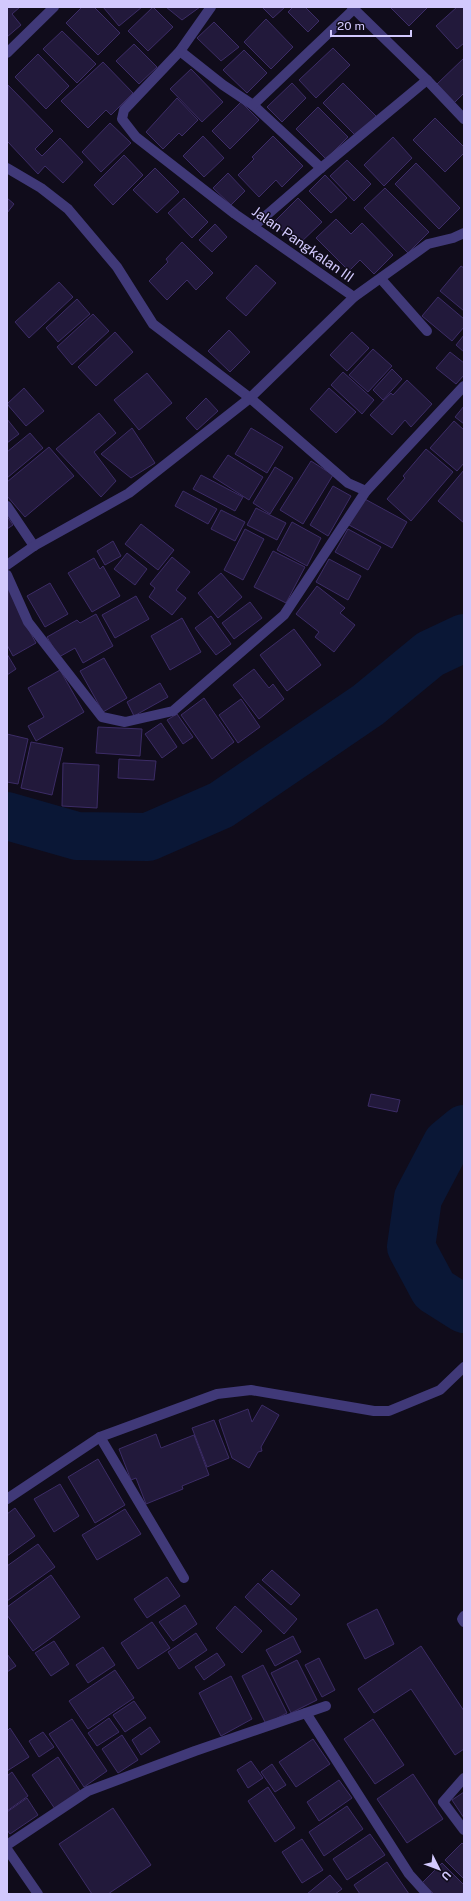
<svg xmlns="http://www.w3.org/2000/svg" width="471" height="1901" font-family="'Public Sans',sans-serif">
<rect width="100%" height="100%" fill="#100c1b"/>
<g fill="none" stroke-linecap="round" stroke-linejoin="round">
<g stroke="#0a1736" stroke-width="48">
<path d="M7,816L77,836L148,837L221,805L368,705L430,654L464,638"/>
<path d="M464,1129L447,1143L418,1198L411,1247L434,1290L464,1309"/>
</g>
</g>
<g fill="#22193b" stroke="#3c2c66">
<path d="M7,7H20L12,14L21,25L7,37Z"/>
<path d="M82,7H94L120,33L98,55L66,23Z"/>
<path d="M103,7H142L119,26Z"/>
<path d="M153,7L173,27L148,51L128,31Z"/>
<path d="M166,7H200L182,20Z"/>
<path d="M262,7H285L273,18Z"/>
<path d="M293,7H305L319,21L308,32L288,12Z"/>
<path d="M390,7H428L409,26Z"/>
<path d="M457,7H464V43L457,49L436,26Z"/>
<path d="M266,19L293,47L271,69L244,42Z"/>
<path d="M214,22L239,47L221,61L197,38Z"/>
<path d="M62,31L96,64L77,83L43,49Z"/>
<path d="M134,44L157,67L139,84L116,61Z"/>
<path d="M333,48L350,65L316,98L299,80Z"/>
<path d="M244,50L267,73L247,93L223,70Z"/>
<path d="M38,54L69,86L46,109L15,77Z"/>
<path d="M464,58V93L454,103L437,84Z"/>
<path d="M103,62L133,93L111,115L106,110L88,128L61,101Z"/>
<path d="M191,69L223,102L202,122L170,89Z"/>
<path d="M292,83L306,98L282,122L267,107Z"/>
<path d="M343,83L376,116L356,136L323,103Z"/>
<path d="M8,85L53,131L35,149L42,156L60,138L83,162L63,183L45,166L38,174L8,142L7,143Z"/>
<path d="M177,98L198,120L182,136L179,133L163,149L146,132Z"/>
<path d="M241,102L259,120L230,149L212,131Z"/>
<path d="M318,107L348,137L326,159L296,129Z"/>
<path d="M435,118L464,147V153L445,172L413,140Z"/>
<path d="M110,123L131,143L101,172L82,152Z"/>
<path d="M203,136L224,158L204,177L183,156Z"/>
<path d="M273,136L303,166L282,187L276,180L259,197L238,175L254,159L252,157Z"/>
<path d="M393,137L412,158L384,186L364,165Z"/>
<path d="M124,155L143,175L113,205L94,185Z"/>
<path d="M347,160L371,184L354,201L330,176Z"/>
<path d="M416,163L460,208L439,229L395,184Z"/>
<path d="M155,168L179,192L157,213L133,190Z"/>
<path d="M228,173L245,191L231,205L213,188Z"/>
<path d="M325,175L347,198L331,213L309,191Z"/>
<path d="M385,188L429,232L408,253L364,208Z"/>
<path d="M7,198L14,204L7,213Z"/>
<path d="M184,198L208,222L192,238L168,213Z"/>
<path d="M298,198L322,222L297,246L274,222Z"/>
<path d="M336,219L351,234L362,223L393,255L374,274L360,260L349,271L316,238Z"/>
<path d="M215,224L227,237L212,252L199,240Z"/>
<path d="M182,242L213,273L196,290L187,280L167,300L149,281L168,262L166,259Z"/>
<path d="M256,265L276,283L246,316L226,298Z"/>
<path d="M461,266L464,268V311L440,291Z"/>
<path d="M59,282L73,297L29,338L15,322Z"/>
<path d="M438,297L464,319V327L452,341L422,316Z"/>
<path d="M77,299L90,314L58,342L46,328Z"/>
<path d="M93,314L109,331L72,365L57,347Z"/>
<path d="M229,330L250,352L230,372L208,351Z"/>
<path d="M115,332L133,352L96,386L78,367Z"/>
<path d="M352,332L369,348L347,371L330,355Z"/>
<path d="M464,335V352L456,345Z"/>
<path d="M373,349L392,366L368,392L349,375Z"/>
<path d="M450,352L464,363V375L456,384L436,368Z"/>
<path d="M392,369L402,379L383,400L373,390Z"/>
<path d="M343,372L374,400L362,414L331,385Z"/>
<path d="M147,373L172,403L139,430L114,400Z"/>
<path d="M407,380L432,404L411,427L405,420L392,435L370,415L391,393L393,395Z"/>
<path d="M24,388L44,411L26,426L7,404Z"/>
<path d="M329,388L356,412L336,433L310,409Z"/>
<path d="M206,398L218,411L197,430L186,418Z"/>
<path d="M464,406V424L455,417Z"/>
<path d="M99,413L116,433L94,452L116,481L101,497L56,449Z"/>
<path d="M7,419L19,434L7,443Z"/>
<path d="M454,421L464,430V463L457,471L430,448Z"/>
<path d="M132,428L155,463L131,478L101,454Z"/>
<path d="M251,428L283,447L267,473L235,454Z"/>
<path d="M30,433L43,448L7,478V452Z"/>
<path d="M49,447L74,476L25,517L7,496V482Z"/>
<path d="M426,449L453,472L411,521L387,499L405,478L403,476Z"/>
<path d="M228,455L263,477L249,500L213,477Z"/>
<path d="M311,461L333,475L303,524L280,510Z"/>
<path d="M275,467L293,478L270,514L253,503Z"/>
<path d="M464,470V523L438,501Z"/>
<path d="M201,475L243,497L235,511L193,489Z"/>
<path d="M333,486L351,496L328,536L310,525Z"/>
<path d="M183,491L217,509L208,524L175,506Z"/>
<path d="M363,498L407,522L392,548L349,525Z"/>
<path d="M256,508L286,523L277,540L247,525Z"/>
<path d="M221,510L245,522L235,541L211,529Z"/>
<path d="M7,516L13,525L7,529Z"/>
<path d="M292,522L321,538L307,566L277,550Z"/>
<path d="M141,524L174,550L158,570L125,544Z"/>
<path d="M245,529L264,539L243,580L224,570Z"/>
<path d="M348,529L381,547L368,570L335,552Z"/>
<path d="M113,541L121,556L105,565L97,551Z"/>
<path d="M273,551L305,567L286,603L254,587Z"/>
<path d="M127,553L147,569L135,585L114,569Z"/>
<path d="M172,557L190,572L176,590L186,598L172,615L149,597L155,588L150,584Z"/>
<path d="M94,558L100,569L103,566L120,596L92,612L68,573Z"/>
<path d="M329,559L361,576L348,600L316,582Z"/>
<path d="M221,573L242,597L218,618L198,593Z"/>
<path d="M50,583L68,614L45,627L27,596Z"/>
<path d="M317,586L345,608L340,613L355,625L334,652L315,637L319,632L296,614Z"/>
<path d="M8,587L20,614L36,643L13,656L7,645Z"/>
<path d="M136,596L149,619L115,638L102,615Z"/>
<path d="M250,602L262,618L234,639L222,623Z"/>
<path d="M96,614L113,646L83,663L75,648L59,657L47,637L77,620L80,623Z"/>
<path d="M211,616L231,644L216,655L195,628Z"/>
<path d="M182,618L201,652L170,670L151,636Z"/>
<path d="M294,629L321,665L287,691L260,655Z"/>
<path d="M7,654L16,669L7,675Z"/>
<path d="M104,658L127,698L103,712L80,671Z"/>
<path d="M254,669L269,688L273,684L284,699L259,719L233,685Z"/>
<path d="M60,670L84,712L36,741L28,726L44,717L28,688Z"/>
<path d="M160,683L168,697L134,716L127,702Z"/>
<path d="M204,698L234,742L212,759L181,715Z"/>
<path d="M241,699L260,727L238,743L219,715Z"/>
<path d="M177,714L193,737L183,744L167,720Z"/>
<path d="M161,723L177,747L162,758L145,734Z"/>
<path d="M98,727L142,729L140,756L96,753Z"/>
<path d="M7,734L28,739L18,784L7,782Z"/>
<path d="M31,742L63,748L52,795L21,788Z"/>
<path d="M119,759L156,761L154,780L118,778Z"/>
<path d="M63,763L99,765L97,808L62,806Z"/>
<path d="M371,1094L400,1100L397,1112L368,1106Z"/>
<path d="M262,1405L279,1415L261,1447L262,1451L258,1452L249,1468L232,1458L219,1420L248,1409L252,1422Z"/>
<path d="M214,1420L229,1458L207,1467L192,1428Z"/>
<path d="M156,1434L161,1448L194,1435L209,1475L182,1486L183,1489L146,1504L136,1478L131,1480L119,1449Z"/>
<path d="M98,1459L125,1505L95,1523L68,1477Z"/>
<path d="M60,1484L79,1516L54,1532L34,1499Z"/>
<path d="M15,1508L35,1536L7,1556V1514Z"/>
<path d="M125,1509L141,1534L97,1560L82,1535Z"/>
<path d="M38,1544L55,1567L7,1601V1566Z"/>
<path d="M272,1570L300,1595L291,1605L262,1580Z"/>
<path d="M51,1575L80,1617L33,1651L7,1615V1607Z"/>
<path d="M167,1577L180,1596L147,1618L134,1599Z"/>
<path d="M258,1583L297,1619L284,1634L245,1597Z"/>
<path d="M185,1605L197,1624L173,1641L159,1622Z"/>
<path d="M235,1606L262,1631L242,1653L216,1628Z"/>
<path d="M377,1609L394,1644L365,1659L347,1624Z"/>
<path d="M152,1622L170,1648L138,1669L121,1643Z"/>
<path d="M196,1633L207,1650L179,1669L168,1652Z"/>
<path d="M293,1636L301,1652L275,1666L266,1650Z"/>
<path d="M54,1641L69,1664L51,1676L35,1653Z"/>
<path d="M421,1646L464,1711V1749L455,1755L411,1689L374,1713L358,1689Z"/>
<path d="M103,1647L115,1665L88,1683L76,1665Z"/>
<path d="M217,1653L225,1665L204,1680L195,1667Z"/>
<path d="M7,1654L16,1666L7,1672Z"/>
<path d="M319,1658L335,1690L322,1697L305,1665Z"/>
<path d="M297,1660L317,1700L291,1713L271,1673Z"/>
<path d="M263,1665L287,1713L266,1724L242,1676Z"/>
<path d="M115,1670L134,1698L88,1729L69,1701Z"/>
<path d="M231,1676L252,1719L221,1736L199,1693Z"/>
<path d="M134,1701L146,1718L125,1732L113,1715Z"/>
<path d="M109,1718L119,1732L97,1746L88,1733Z"/>
<path d="M72,1719L107,1771L84,1787L49,1734Z"/>
<path d="M373,1719L404,1765L375,1784L344,1739Z"/>
<path d="M150,1727L160,1742L141,1755L132,1740Z"/>
<path d="M10,1728L29,1757L7,1771V1731Z"/>
<path d="M43,1732L54,1747L39,1757L29,1741Z"/>
<path d="M122,1735L138,1760L118,1773L102,1749Z"/>
<path d="M313,1739L330,1764L296,1787L279,1762Z"/>
<path d="M58,1757L80,1791L55,1809L32,1775Z"/>
<path d="M251,1761L263,1778L248,1788L237,1770Z"/>
<path d="M272,1764L286,1785L275,1792L261,1772Z"/>
<path d="M12,1772L28,1796L7,1811V1776Z"/>
<path d="M413,1774L443,1819L407,1843L377,1799Z"/>
<path d="M339,1780L352,1798L319,1821L307,1802Z"/>
<path d="M268,1787L295,1828L275,1842L248,1801Z"/>
<path d="M464,1792V1818L452,1800Z"/>
<path d="M27,1798L38,1815L10,1834L7,1830V1812Z"/>
<path d="M347,1806L363,1829L324,1856L309,1832Z"/>
<path d="M113,1808L151,1865L108,1894H92L59,1844Z"/>
<path d="M370,1834L385,1855L347,1880L333,1859Z"/>
<path d="M302,1839L323,1870L302,1883L282,1852Z"/>
<path d="M462,1843L464,1845V1879L445,1860Z"/>
<path d="M387,1862L409,1894H360L354,1885Z"/>
<path d="M442,1863L464,1885L463,1894H434L422,1883Z"/>
<path d="M330,1875L342,1889L335,1894H307Z"/>
</g>
<g fill="none" stroke-linecap="round" stroke-linejoin="round">
<g stroke="#403978" stroke-width="10">
<path d="M211,7L180,51L124,110L122,119L136,137L235,214L354,297"/>
<path d="M352,7L427,80L464,119"/>
<path d="M180,51L223,85L253,105L321,168"/>
<path d="M7,53L54,7"/>
<path d="M253,105L354,9"/>
<path d="M7,168L41,188L68,209L117,267L153,324L250,398L348,483L366,491"/>
<path d="M254,226L321,168L427,80"/>
<path d="M381,279L427,331"/>
<path d="M7,506L34,546"/>
<path d="M7,565L34,546L129,493L250,398L354,297L428,244L453,238L464,233"/>
<path d="M7,575L28,622L102,717L125,722L173,711L284,615L366,491L464,386"/>
<path d="M100,1437L184,1578"/>
<path d="M7,1499L100,1437L217,1394L251,1390L374,1411H389L440,1390L464,1367"/>
<path d="M464,1616L462,1619L464,1622"/>
<path d="M306,1713L409,1874L427,1894"/>
<path d="M464,1778L443,1802L464,1830"/>
<path d="M7,1845L88,1791L195,1751L326,1706"/>
<path d="M7,1849L38,1894"/>
</g>
</g>
<g text-anchor="middle" stroke-width="3" stroke-linejoin="round" paint-order="stroke">
<g font-size="14" fill="#d2c9fd" stroke="#100c1b">
<text transform="translate(303 244) rotate(35)" y="5">Jalan Pangkalan III</text>
</g>
</g>
<rect width="471" height="1901" fill="none" stroke="#d2c9fd" stroke-width="16"/>
<g transform="translate(439 1869) rotate(132)" stroke="#100c1b" stroke-width="3" paint-order="stroke">
<path d="M0-3L7 15L0 10L-7 15Z" fill="#d2c9fd"/>
<text y="-6" font-size="11" font-weight="bold" text-anchor="middle" fill="#d2c9fd">U</text>
</g>
<path d="M331 30v6h80v-6" fill="none" stroke="#d2c9fd" stroke-width="2"/>
<text x="337" y="30" font-size="12" fill="#d2c9fd" stroke="#100c1b" stroke-width="3" paint-order="stroke">20 m</text>
</svg>
